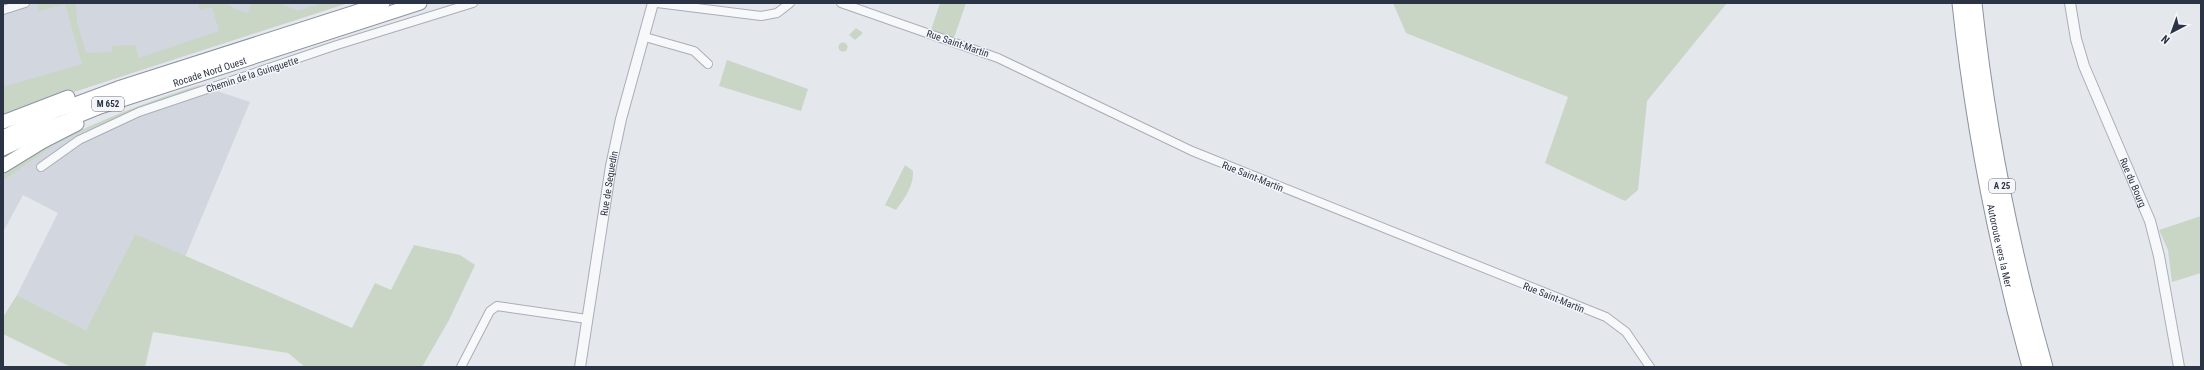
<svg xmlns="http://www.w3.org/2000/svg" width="2204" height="370" font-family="'Roboto Condensed',sans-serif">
<rect width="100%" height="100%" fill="#e4e7ec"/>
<g fill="#d2d6de">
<path d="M3,3H348L92,86L3,112Z"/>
<path d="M199,85L250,102L185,257L135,234L86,330L17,295L58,213L23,195L3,232V181L53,146L79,133L190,91Z"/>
</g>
<g fill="#c9d6c5">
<path d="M43,3H76L77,23L86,53L112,52V46L135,45L139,58L219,31L212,7L200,10L198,3H228L233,8L248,13L251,3H279L298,11L322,3H348L3,115V87L82,64L65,4L39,11L38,5Z"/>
<path d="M940,3H966L954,38L931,30Z"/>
<path d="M1393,3H1727L1647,101L1638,190L1625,201L1545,163L1568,97L1406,33Z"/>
<path d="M856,28L863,33L855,40L849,35Z"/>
<circle cx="843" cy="47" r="4.5"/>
<path d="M727,60L808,89L801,111L719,86Z"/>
<path d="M199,85L190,91L79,133L53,146L3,181V173L5,171C66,133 131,107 199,85Z"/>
<path d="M905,165L913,171C914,186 904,199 896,210L885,205Z"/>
<path d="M2201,216V273L2172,282L2168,250L2159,230Z"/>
<path d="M135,234L352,328L375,283L391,290L414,245L460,255L475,265L449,320L422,367H305L288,353L153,332L145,367H71L3,334V317L17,295L86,330Z"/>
</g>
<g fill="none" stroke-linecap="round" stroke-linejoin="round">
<defs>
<g id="minor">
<path d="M657,3L761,16L777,13L790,3"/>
<path d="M841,3L998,58L1192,151L1606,317L1626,332L1650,367"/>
<path d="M3,10L25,3"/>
<path d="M645,37L694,51L708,64"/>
<path d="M41,167L79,140L139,112L337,45L473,3"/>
<path d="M461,367L490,311L497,306L587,319"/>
</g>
<g id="tertiary">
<path id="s1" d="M2070,3L2076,39L2084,66L2150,221L2159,256L2179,367"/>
<path id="s2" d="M580,367L611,166L621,119L653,3"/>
</g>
<g id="trunk">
<path d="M3,122L68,97"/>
<path d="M3,137L56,111L118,88L383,3"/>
<path id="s3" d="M3,149L41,131L100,107L420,3"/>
<path d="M3,166L42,142L77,124"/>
</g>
<g id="motorway">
<path id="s4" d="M1960,3C1973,126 1997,248 2030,367"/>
<path d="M1974,3C1987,126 2011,248 2045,367"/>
</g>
</defs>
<use href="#minor" stroke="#a9aeb7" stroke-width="10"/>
<use href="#tertiary" stroke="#a9aeb7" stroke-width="12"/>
<use href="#trunk" stroke="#8b94a3" stroke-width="15"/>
<use href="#motorway" stroke="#8b94a3" stroke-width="17"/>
<use href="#minor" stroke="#f7f8fa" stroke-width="8"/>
<use href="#tertiary" stroke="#f7f8fa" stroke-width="10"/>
<use href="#trunk" stroke="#fff" stroke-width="13"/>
<use href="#motorway" stroke="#fff" stroke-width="15"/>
</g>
<g text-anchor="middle" stroke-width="3" stroke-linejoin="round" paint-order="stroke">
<g fill="#f4f6f9" stroke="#676e7b" stroke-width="1">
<rect x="92" y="97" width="32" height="14" rx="3"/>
<rect x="1989" y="179" width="26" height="14" rx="3"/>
</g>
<g font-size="9" font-weight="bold" fill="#2b3445">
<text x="108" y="107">M 652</text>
<text x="2002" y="189">A 25</text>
</g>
<g font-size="10" fill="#2b3445" stroke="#f4f6f9">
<text transform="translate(958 43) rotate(19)" y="4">Rue Saint-Martin</text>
<text dy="4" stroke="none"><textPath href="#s3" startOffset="221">Rocade Nord Ouest</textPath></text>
<text transform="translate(252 74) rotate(-18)" y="4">Chemin de la Guinguette</text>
<text transform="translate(1253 176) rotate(22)" y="4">Rue Saint-Martin</text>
<text dy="4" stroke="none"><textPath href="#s1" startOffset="191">Rue du Bourg</textPath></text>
<text dy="4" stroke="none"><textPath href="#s2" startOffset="186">Rue de Sequedin</textPath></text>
<text dy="4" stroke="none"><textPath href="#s4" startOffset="246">Autoroute vers la Mer</textPath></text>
<text transform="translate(1554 297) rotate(22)" y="4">Rue Saint-Martin</text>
</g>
</g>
<rect width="2204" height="370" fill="none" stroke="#2b3445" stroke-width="8"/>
<g transform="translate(2172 32) rotate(221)" stroke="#f4f6f9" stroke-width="3" paint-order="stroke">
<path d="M0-3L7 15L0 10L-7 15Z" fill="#2b3445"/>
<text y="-6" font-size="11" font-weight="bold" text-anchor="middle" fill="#2b3445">N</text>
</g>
</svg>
